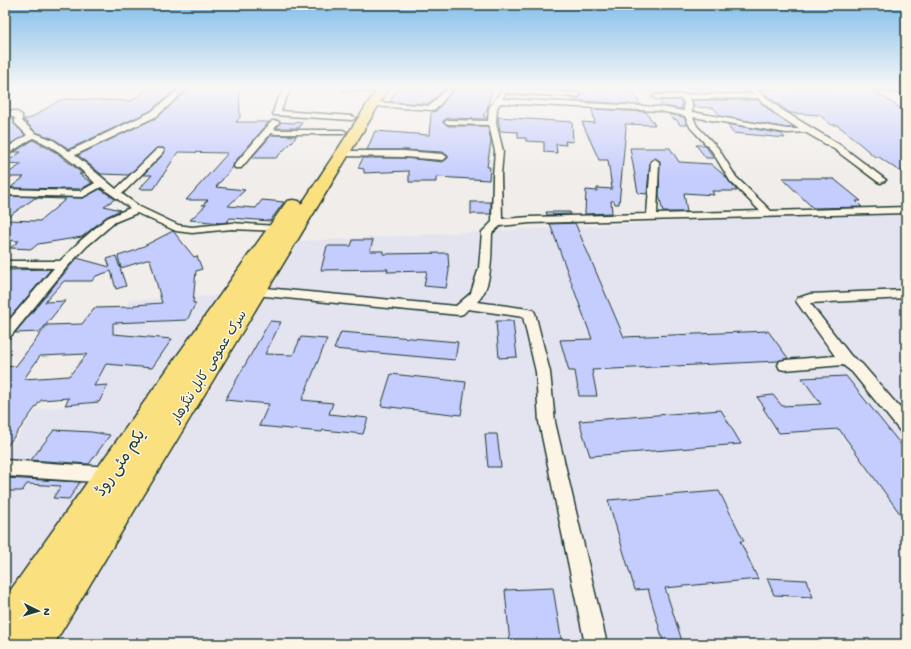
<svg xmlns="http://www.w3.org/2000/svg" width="911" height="649" font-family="'Gochi Hand','Playpen Sans Arabic',sans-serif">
<rect width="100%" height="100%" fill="#f1edea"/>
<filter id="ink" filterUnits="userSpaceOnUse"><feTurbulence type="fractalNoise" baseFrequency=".025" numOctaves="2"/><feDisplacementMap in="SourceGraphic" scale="8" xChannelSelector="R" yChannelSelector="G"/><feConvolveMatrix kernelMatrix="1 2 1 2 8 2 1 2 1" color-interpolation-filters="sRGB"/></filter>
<g filter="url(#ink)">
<g fill="#e4e3f0">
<path d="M906,210V644H56L300,241Z"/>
<path d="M231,295L5,629V455L36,410L65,406L129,300Z"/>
</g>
<g fill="#c5ccfe" stroke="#1f3d34" fill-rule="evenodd">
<path d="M162,88H178L150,111L69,149L54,139L36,132L24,120V119H29L60,100L65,99L131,101L147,89Z"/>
<path d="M189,88H239L240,117L236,122H269L234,163L233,167L216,187L245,190L228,206L256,208L262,200L284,202L270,221L230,218L227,222L221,223L190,220L206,205H202L208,200H186L228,153L178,152L154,189H139L152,175H143L164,154L165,150L163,148H156L129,175L101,174L78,155L158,117Z"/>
<path d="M398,88H445L429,104L390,102Z"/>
<path d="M455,88H492L487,110L483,116L487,117V119L448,118L443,121L448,126H488L491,142L487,167H490L489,180L436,177V182H409V171L364,173V169L358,168L363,158H404L443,162L448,158V156L443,152L404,150H367L375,131L429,135L431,114L432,112L436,111Z"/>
<path d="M554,88H630L641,105L573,100L571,98H579L582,95L578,92L554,90Z"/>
<path d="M649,88L746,89L749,93L654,94Z"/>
<path d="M774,88H863L871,89L876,92L906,112V171H899L879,157H875L845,131L837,125H831L820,115L790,113L758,89L776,90Z"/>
<path d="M659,100H681L682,109L663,106Z"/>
<path d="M692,100H757L775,115L794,127L787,128L720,116L714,108L694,107Z"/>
<path d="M592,109L646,112L655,125L625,124L626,128L619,204H615L614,201H611L612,213L585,214L586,190L597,191V188L612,189L608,160H599L582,122L595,123Z"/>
<path d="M669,114L684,117L687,125H680L677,120L673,119Z"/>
<path d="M498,117L572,122L573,142L565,141L566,145L556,144L557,153L544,152V142L526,141V138H518V132L500,131Z"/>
<path d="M5,118L14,119V124L25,135L5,147Z"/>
<path d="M280,122L293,123L302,122L299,128H277Z"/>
<path d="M727,124L782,134L785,138L733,133Z"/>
<path d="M272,135L296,136L294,140L276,158H251Z"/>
<path d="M33,140L57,153L83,174H79L92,183L81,189L10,188L24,177H5V175L22,164L5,163L21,152H14Z"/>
<path d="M696,145H705L714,158H706Z"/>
<path d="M630,148H670L679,162L711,164L726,177L737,191H712L714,195L684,193L687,212H663L659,195L660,161L655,158L650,161L647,194L638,193Z"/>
<path d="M782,178H826L827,179H834L861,201H856L862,207L813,208Z"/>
<path d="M100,189L115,199L104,206L120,210L106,217L82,237L38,244L32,249L10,248L19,241L5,240V220L40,221L66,199L35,198L5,219V196L83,198Z"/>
<rect x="471" y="202" width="20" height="12"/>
<path d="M546,212H570L571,214L547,215Z"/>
<path d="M575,223L624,337L768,331L788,358L778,361L592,370L597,396H579L575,371H569L560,340L592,339L550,224Z"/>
<path d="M173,231L194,257L197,256L202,269L196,271L193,303H196L187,320L113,323V334L172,339L152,368L106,364L94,386L108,385L99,402L65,405L69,398L41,400L5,449V367L16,366L47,325L82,324L94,308L133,307L134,305L162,303L150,259L121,268L118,256L134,251ZM87,354L69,376L24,379L40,356Z"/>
<path d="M353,240H373L370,251H383V254L448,253L449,271L446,288L424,286L427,271L387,272L388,269L321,270L327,246H351Z"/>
<path d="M116,256L126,286L116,289L111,271L96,276L92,281H64L45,302L65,301L40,332L15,333L77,258L110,267L107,259Z"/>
<path d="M49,269H51L5,323V270Z"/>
<path d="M270,321L281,322L265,354L293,355L301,337L327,339L302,400L333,403L329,414L368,418L363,434L323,430L322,432L259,426L269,404L225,400Z"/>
<path d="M496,321H513L517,357L499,358Z"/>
<path d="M341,332L458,342L455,360L334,349Z"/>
<path d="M391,374L466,382L461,415L381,406Z"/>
<path d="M846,376L906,451V522L839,429L779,433L763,408H765L757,397L773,395L782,406L821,404L802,378Z"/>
<path d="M721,410L741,444L590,456L579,421Z"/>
<path d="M54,430L92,432L110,435L89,464L31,460Z"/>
<path d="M485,434H497L501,467H488Z"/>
<path d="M5,478L80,482L69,499L53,498L61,486L27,484L22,491H5Z"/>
<path d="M719,491L744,541H740L758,579L665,588L683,644H664L648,589L635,590L608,500Z"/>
<path d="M767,578L806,580L813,597L774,595Z"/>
<path d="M553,588L562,644H510L505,590Z"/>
</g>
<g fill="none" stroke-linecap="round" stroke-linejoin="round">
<defs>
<g id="street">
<path d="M181,88H188L157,116L75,155L116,189L157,149H163L164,151L163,153L122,194L140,207L178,225L192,227L232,223L277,226L281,227L282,229L281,231L232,229L192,233L176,231L137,213L115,222L87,246L67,267L10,337L5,339V325L54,268L5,267V261H60L79,242L107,218L130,208L101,187L83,197L5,195V189L81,191L95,183C75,164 58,148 33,138L5,156V149L27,135L15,123V118L9,115V111H15L22,115V121L35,133L53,140L69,151L151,112Z"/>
<path d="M285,88H292L285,100L281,111L352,116L356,118L352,120L274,115L273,113L276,103Z"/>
<path d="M341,88H374V89L371,91L344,90Z"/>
<path d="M447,88H454L435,110H432L374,106L370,104L374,102L430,106Z"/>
<path d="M503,88L578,93L581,95L578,97L506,93L502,99L660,107L684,111V103L682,99H656L653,97L656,95L753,94L747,88H754L782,110L840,145L886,180L881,183L878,182L834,149L805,132L787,133L693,117L697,126L718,148L736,177L771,211L906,207V213L530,223L500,226L492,233C491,253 493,287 477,302L529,309L533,310L535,313L550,372L555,422L607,644H585L539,422L536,372L523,317L468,309L463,314L459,315L255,295L251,294L249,291L251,288L255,287L456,306L471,293L479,268L482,232L492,222L493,175L495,151L489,125L448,124L444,122L448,120L488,121L489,108ZM758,98L776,114L799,129H787L692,112V103L688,99ZM500,103L660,111L685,116L690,127L712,151L730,181L760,211L657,214L659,162L655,159L651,162L647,214L530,217L502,219L501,175L503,151L496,123L497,108Z"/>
<path d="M872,88L906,89V93L875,90Z"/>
<path d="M272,121H278L279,123L274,129L277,130H343L347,132L343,134H276L271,133L241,168H235L234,166L235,164Z"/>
<path d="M344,151H404L443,154L447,157L443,160L404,157L341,156L340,154Z"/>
<path d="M906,290V298L810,303L851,356L862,364L906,415V433L900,431L852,372L843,365L785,370L780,369L778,365L780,361L785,360L835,356L798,304L796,301L798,298L810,294Z"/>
<path d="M5,460L110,467L116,470L119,475L116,480L110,483L5,476Z"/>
</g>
<path id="highway" d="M378,88H389L54,644H15V643L5,644V598L287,201L293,200L299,201L301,205Z"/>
</defs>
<use href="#street" stroke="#1f3d34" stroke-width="3"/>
<use href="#highway" stroke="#1f3d34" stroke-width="3"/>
<use href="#street" fill="#fcf5e5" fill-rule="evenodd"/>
<use href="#highway" fill="#fbe080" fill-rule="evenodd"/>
</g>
</g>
<linearGradient id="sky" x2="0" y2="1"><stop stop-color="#84beea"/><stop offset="0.49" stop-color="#f9f7f6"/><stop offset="1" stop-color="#f9f7f6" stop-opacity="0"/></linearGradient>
<rect width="911" height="179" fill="url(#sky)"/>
<g text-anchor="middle" stroke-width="3" stroke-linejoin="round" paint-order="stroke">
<g font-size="13" fill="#1f3d34" stroke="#fcf5e5">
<text transform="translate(208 366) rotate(-58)" y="5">سرک عمومی کابل ننگرهار</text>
</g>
<g font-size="16" fill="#1f3d34" stroke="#fcf5e5">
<text transform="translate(119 462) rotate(-56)" y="6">یکم مئی روڈ</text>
</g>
</g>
<rect width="911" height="649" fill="none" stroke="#fcf5e5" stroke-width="20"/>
<rect x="10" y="10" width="891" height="629" fill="none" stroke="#1f3d34" stroke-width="1.5" filter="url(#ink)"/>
<g transform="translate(38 611) rotate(95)" stroke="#fcf5e5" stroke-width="3" paint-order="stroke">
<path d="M0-3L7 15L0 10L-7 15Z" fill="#1f3d34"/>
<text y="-6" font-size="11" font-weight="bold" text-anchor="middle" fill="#1f3d34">N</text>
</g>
</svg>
